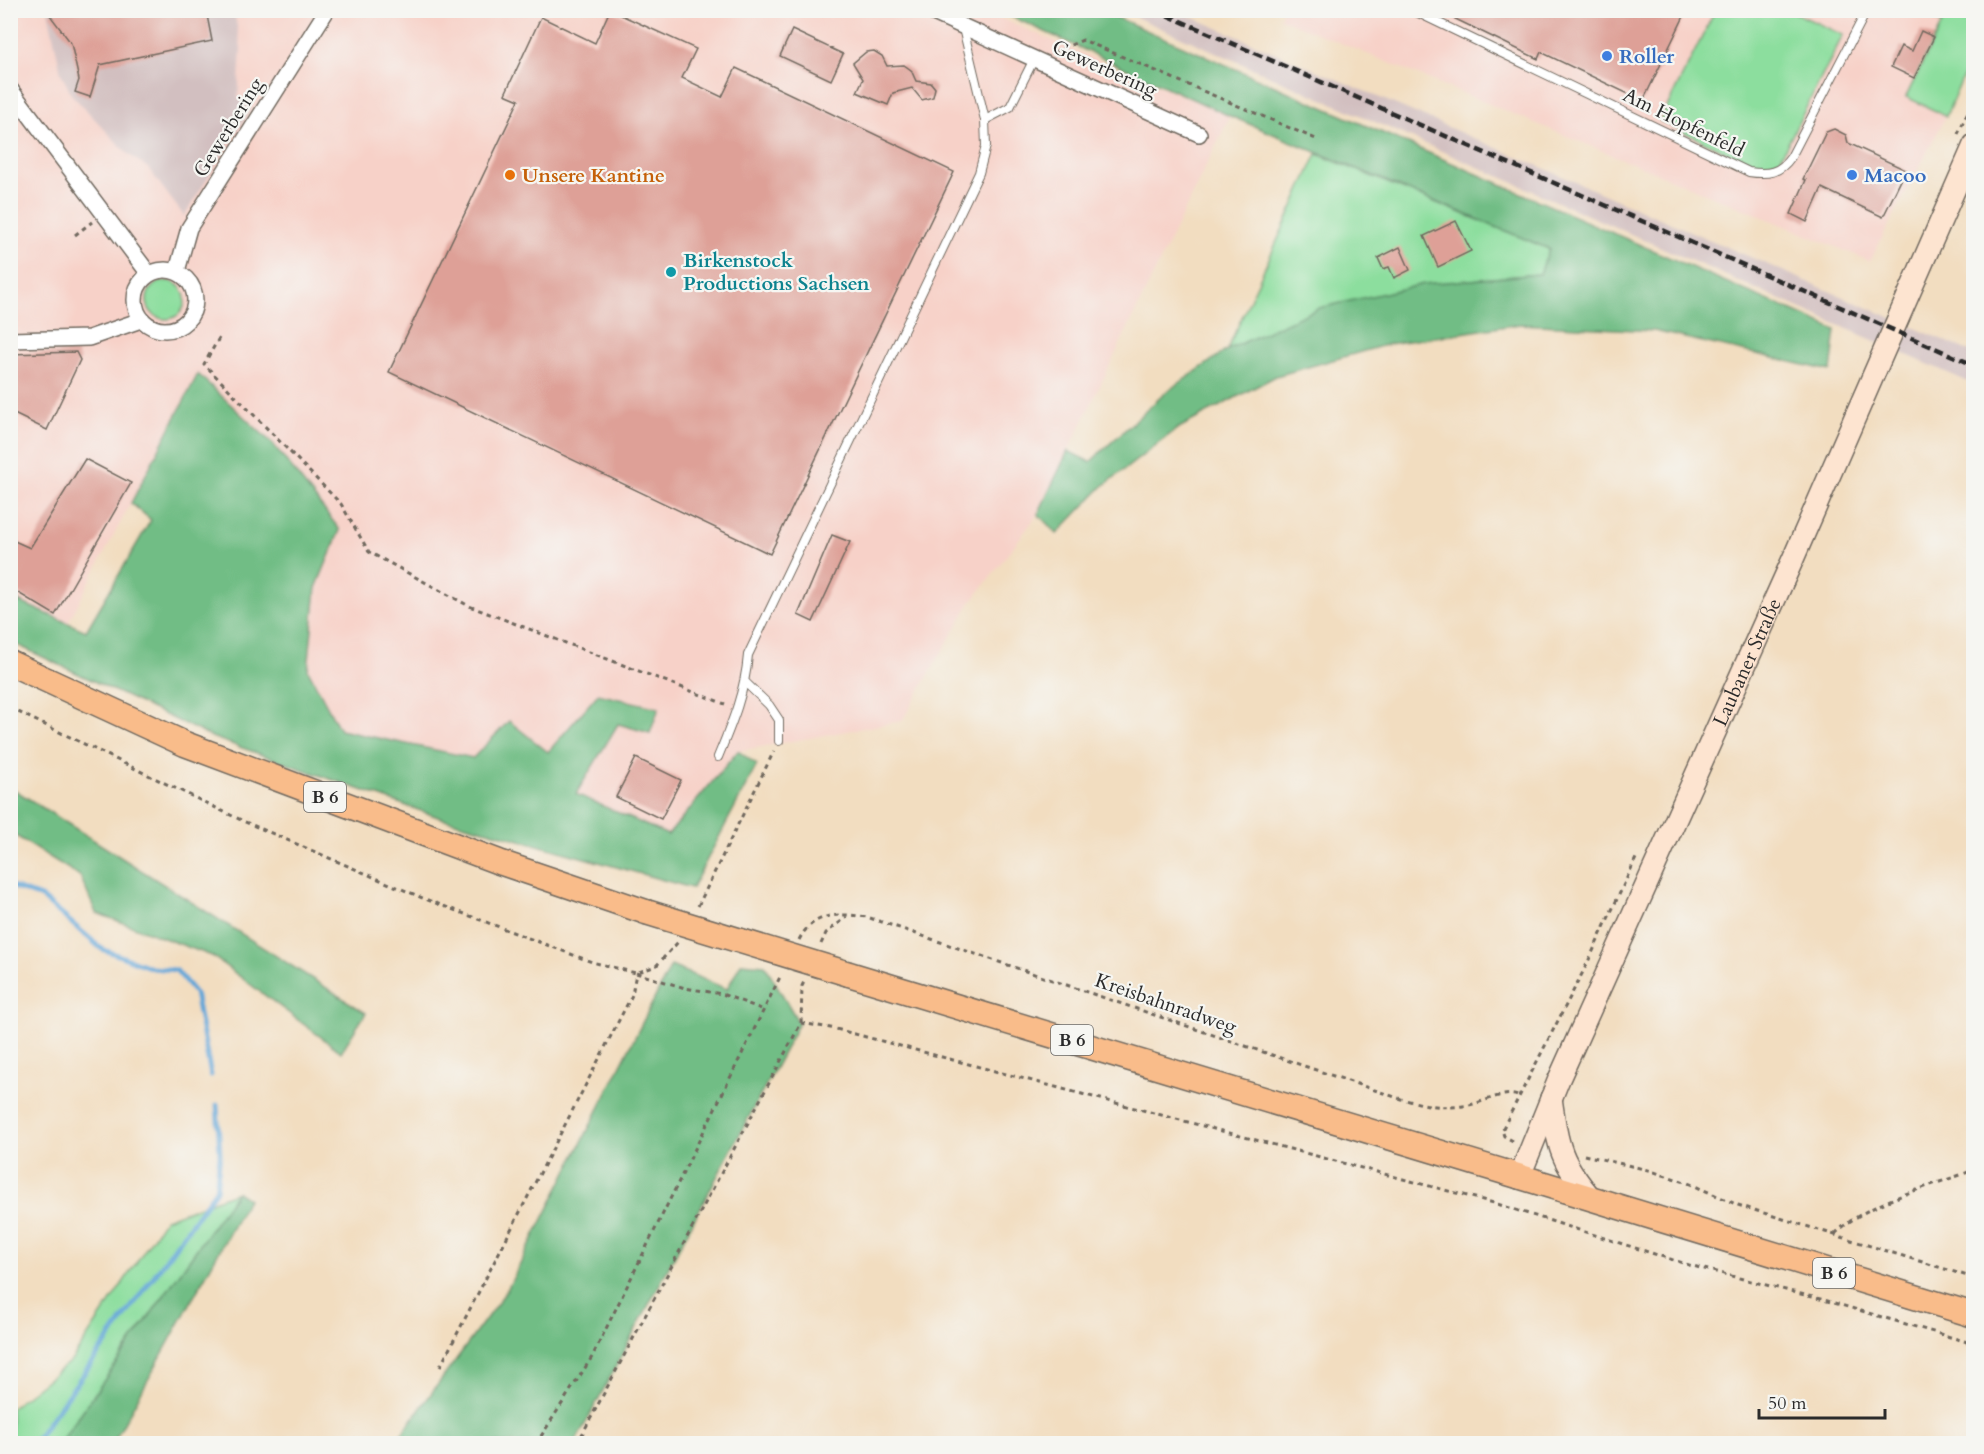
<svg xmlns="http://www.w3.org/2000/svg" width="1984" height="1454" font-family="Cardo,serif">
<rect width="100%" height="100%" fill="#f6f6f2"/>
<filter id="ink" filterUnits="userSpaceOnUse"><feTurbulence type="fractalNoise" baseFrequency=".0167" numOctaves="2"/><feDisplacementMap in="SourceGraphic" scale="12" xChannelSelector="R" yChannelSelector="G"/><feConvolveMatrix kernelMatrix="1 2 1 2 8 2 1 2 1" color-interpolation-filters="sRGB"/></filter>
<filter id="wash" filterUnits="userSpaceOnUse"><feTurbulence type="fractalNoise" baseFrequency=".008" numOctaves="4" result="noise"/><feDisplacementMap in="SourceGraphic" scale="24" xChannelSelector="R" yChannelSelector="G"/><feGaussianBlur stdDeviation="1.35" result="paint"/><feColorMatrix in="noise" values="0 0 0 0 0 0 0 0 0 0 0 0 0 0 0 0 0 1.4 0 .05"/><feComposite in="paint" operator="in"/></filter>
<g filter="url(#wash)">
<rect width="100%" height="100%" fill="#f2ddc0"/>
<g fill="#f7d1c8">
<path d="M1283,10L1973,11L1974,54L1946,116L1870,261L1280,18Z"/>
<path d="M11,11H984L1230,116L1038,514L969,605L902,721L738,751L668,835L576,794L618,723L650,733L659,708L599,694L547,753L509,721L473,758L340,730L308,670L316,588L340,530L198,374L68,623L11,598Z"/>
</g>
<g fill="#d2bfc0">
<path d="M48,11H234L241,48L238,98L251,109L184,216L148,168L127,153L71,94L61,73Z"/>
<path d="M1122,11H1178L1973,353V384Z"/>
</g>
<g fill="#8cde9e" stroke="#5c8464" stroke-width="1.5">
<path d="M1715,11H1791L1843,35L1780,159L1759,168L1660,121Z"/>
<path d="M1916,11H1973V54L1946,116L1906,97L1942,23Z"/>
<path d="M1317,154L1549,249L1540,274L1424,284L1227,350Z"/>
<circle cx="166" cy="300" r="19"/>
<path d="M237,1192L60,1443L11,1444V1408L72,1360L165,1219Z"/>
</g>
<g fill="#71bd85" stroke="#4e7458" stroke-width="1.5">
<path d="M999,11H1102L1836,330L1831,371L1654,331L1520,324L1389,344L1276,376L1177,429L1102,487L1057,534L1038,514L1068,451L1090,462L1165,393L1227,350L1319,308L1424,284L1540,274L1549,249L1230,116Z"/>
<path d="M198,374L273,444L340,530L316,588L308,670L340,730L473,758L509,721L548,752L598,694L659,708L650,733L618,724L576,794L668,835L738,751L757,765L692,888L441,818L214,738L11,642V598L86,631L151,520L131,503Z"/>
<path d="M10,787L366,1013L341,1052L212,956L96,913L80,876L11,833Z"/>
<path d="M741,963L765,965L799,1023L575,1443H395L507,1290L671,966L727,989Z"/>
<path d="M237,1192L248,1199L113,1443H60Z"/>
</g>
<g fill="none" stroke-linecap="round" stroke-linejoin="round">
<g stroke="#62a6d7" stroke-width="5">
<path d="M10,886L41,897L102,949L152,968L176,970L195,993L211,1075"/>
<path d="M33,1444L216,1190L220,1154L217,1105"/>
</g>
</g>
<g id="blocks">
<g fill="#dea097">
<path d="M63,10H206L212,41L100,65L90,97L75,92L79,80L71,43L49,14Z"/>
<path d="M610,10L696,49L682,78L722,97L736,68L954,172L770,554L389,372L519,100L505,94L541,17L595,43Z"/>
<path d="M1437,10H1687L1643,101L1541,52L1538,59Z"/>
<path d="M792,30L843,54L831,80L780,56Z"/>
<path d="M1921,31L1934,37L1914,78L1891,67L1901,46L1912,51Z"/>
<path d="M874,51L882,56L887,66L904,65L911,70L916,81L931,83L935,88L933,97L922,100L912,88L893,93L888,105L857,92L863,79L853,63L866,52Z"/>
<path d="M1834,129L1846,135L1848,143L1906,170L1883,217L1822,188L1807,222L1791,214L1806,180L1803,179L1826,132Z"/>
<path d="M1456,221L1471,251L1438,267L1424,236Z"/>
<path d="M1400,247L1410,270L1394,278L1389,267L1383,269L1378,258Z"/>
<path d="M76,352L80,360L47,430L10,412V354Z"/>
<path d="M85,459L131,483L55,615L10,588V539L30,548Z"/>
<path d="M832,535L850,542L813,622L798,615Z"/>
<path d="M636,758L681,780L661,819L616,797Z"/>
</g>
</g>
</g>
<g filter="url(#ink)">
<use href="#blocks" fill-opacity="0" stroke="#71695f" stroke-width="1.5"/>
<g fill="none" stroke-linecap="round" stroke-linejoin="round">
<defs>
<g id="lane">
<path d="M1412,10L1749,172C1768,175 1780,173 1791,157L1867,10"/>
<path d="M985,120L1010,107L1034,59"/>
<path d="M746,683L769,705L779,720V741"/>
<path d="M718,757C732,723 745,692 748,655L979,173L986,146L985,120L963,28"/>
</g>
<g id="street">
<path d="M927,10L1199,134"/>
<path d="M10,89L149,274"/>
<circle cx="165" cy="300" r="30"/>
<path d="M177,271L189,228L327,10"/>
<path d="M10,340L89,338L141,320"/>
</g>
<g id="secondary">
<path d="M1551,1098C1558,1147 1560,1162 1593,1200"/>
<path id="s1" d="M1519,1178L1559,1079L1793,559L1974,145"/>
</g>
<g id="primary">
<path d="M10,663L185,744L499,862L646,912"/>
<path d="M849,974C1225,1086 1599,1201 1974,1315"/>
</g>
</defs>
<use href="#lane" stroke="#71695f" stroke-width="10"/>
<use href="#street" stroke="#71695f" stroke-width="18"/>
<use href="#secondary" stroke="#71695f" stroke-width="24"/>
<use href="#primary" stroke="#71695f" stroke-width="27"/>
<g stroke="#71695f" stroke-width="3" stroke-dasharray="4.5 4.5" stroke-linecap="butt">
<path d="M1303,10V19"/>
<path d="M1054,52L1083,40L1316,139"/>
<path d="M1958,134L1974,98"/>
<path d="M75,235L92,222"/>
<path d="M219,338L204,364L341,504L369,552L469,606L725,704"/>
<path d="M10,708L243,821L425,899L592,962L636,973L656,966L679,941"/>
<path d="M698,906L774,751"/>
<path d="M799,940C813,912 839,913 867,917L1401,1099C1422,1104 1442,1109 1463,1106C1480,1105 1501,1090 1518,1096"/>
<path d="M821,944L826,933L847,917"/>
<path d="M801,1023L836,1029L1494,1203L1689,1265L1824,1300L1974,1344"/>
<path d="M1513,1141L1504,1136L1502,1130L1587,964L1637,856"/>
<path d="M1584,1155L1648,1170L1688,1183L1738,1205L1974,1278"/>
<path d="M1835,1234C1866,1202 1932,1186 1974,1170"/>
<path d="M440,1367L632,995L636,973L685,988L722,994L764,1010"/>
<path d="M536,1444L592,1357L781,975"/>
<path d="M577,1444L801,1023L802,986L805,980"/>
</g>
<use href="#lane" stroke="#fff" stroke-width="8"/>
<use href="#street" stroke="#fff" stroke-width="15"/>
<use href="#secondary" stroke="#fde4d0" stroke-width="21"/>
<use href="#primary" stroke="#f9bc8a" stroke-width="24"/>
<path stroke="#2b2b2b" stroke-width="4.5" stroke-dasharray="9 4.5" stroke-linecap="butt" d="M1155,10L1974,365"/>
<defs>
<path id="primary-bridge" d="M646,912L849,974"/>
</defs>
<use href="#primary-bridge" stroke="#71695f" stroke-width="27" stroke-linecap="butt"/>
<use href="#primary-bridge" stroke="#f9bc8a" stroke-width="24"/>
</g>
</g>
<g fill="#3f7fe0" stroke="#f6f6f2" stroke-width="2">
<circle cx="1607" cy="56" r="6"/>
<circle cx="1852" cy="175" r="6"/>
</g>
<circle fill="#e8710a" stroke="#f6f6f2" stroke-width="2" cx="510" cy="175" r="6"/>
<circle fill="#0f9aa8" stroke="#f6f6f2" stroke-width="2" cx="671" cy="272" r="6"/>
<g text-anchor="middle" stroke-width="4.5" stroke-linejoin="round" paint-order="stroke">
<g fill="#f6f6f2" stroke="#686867" stroke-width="1.5">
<rect x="304" y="782" width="42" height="30" rx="4.5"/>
<rect x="1051" y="1025" width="42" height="30" rx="4.5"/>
<rect x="1813" y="1258" width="42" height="30" rx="4.5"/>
</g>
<g font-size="18" font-weight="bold" fill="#2b2b2b">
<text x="325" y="803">B 6</text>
<text x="1072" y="1046">B 6</text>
<text x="1834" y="1279">B 6</text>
</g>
<g font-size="20" font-weight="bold" fill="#366cbe" stroke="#f6f6f2" text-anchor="start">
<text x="1619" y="63">Roller</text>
<text x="1864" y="182">Macoo</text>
</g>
<g font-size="20" fill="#2b2b2b" stroke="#f6f6f2">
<text transform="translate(1105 68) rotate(24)" y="7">Gewerbering</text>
<text transform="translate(1684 122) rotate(26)" y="7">Am Hopfenfeld</text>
<text transform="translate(228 127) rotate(-58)" y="7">Gewerbering</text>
<text dy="7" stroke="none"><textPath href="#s1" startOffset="564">Laubaner Straße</textPath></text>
<text transform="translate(1166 1003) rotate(19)" y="7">Kreisbahnradweg</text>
</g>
<g font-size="20" font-weight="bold" fill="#c56008" stroke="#f6f6f2" text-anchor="start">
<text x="522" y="182">Unsere Kantine</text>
</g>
<g font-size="20" font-weight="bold" fill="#0d838f" stroke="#f6f6f2" text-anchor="start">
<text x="683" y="267">Birkenstock<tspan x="683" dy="23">Productions Sachsen</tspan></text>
</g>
</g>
<rect width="1984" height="1454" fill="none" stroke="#f6f6f2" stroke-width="36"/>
<path d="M1759 1409v9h126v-9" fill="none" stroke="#2b2b2b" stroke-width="3"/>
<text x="1768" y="1409" font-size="18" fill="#2b2b2b" stroke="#f6f6f2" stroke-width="4.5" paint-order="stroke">50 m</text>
</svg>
